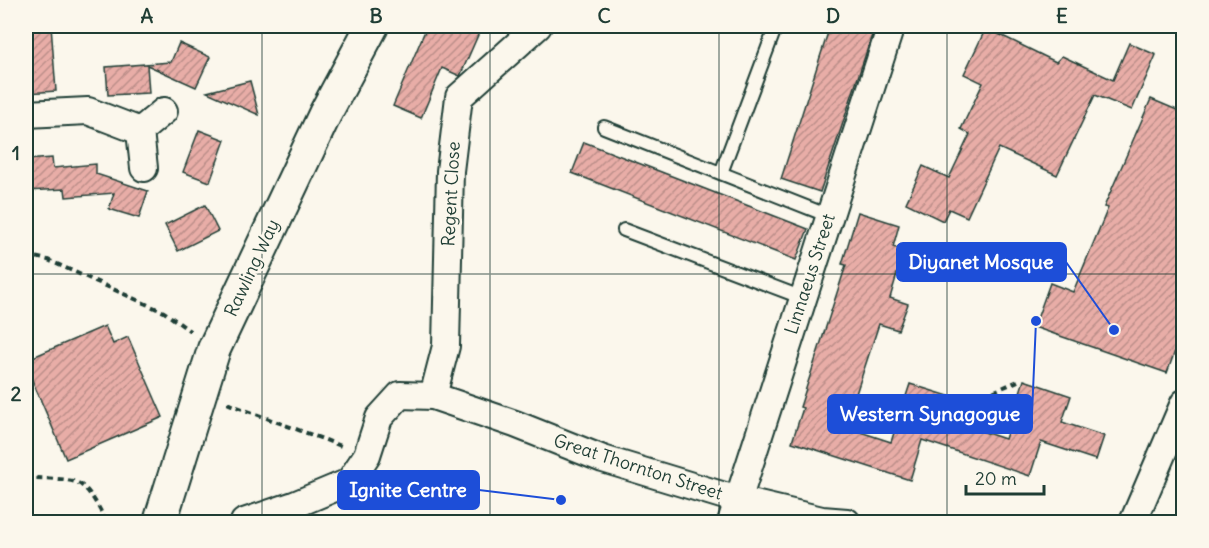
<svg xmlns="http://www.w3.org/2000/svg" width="1209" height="548" font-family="Delius,sans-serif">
<defs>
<pattern id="building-hatch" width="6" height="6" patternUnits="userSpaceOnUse" patternTransform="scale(1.5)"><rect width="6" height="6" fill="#e8ada7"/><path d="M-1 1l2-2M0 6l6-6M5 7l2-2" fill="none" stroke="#bb8e89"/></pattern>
</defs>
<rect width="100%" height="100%" fill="#fbf7ec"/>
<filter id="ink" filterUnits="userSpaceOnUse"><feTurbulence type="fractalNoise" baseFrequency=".0167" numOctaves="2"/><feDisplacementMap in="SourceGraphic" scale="12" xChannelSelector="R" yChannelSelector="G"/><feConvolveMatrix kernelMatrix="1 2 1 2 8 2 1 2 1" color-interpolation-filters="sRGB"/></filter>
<g filter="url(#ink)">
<g fill="url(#building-hatch)" stroke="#1f3d34" stroke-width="1.5">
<path d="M26,26H51L56,91L27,93Z"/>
<path d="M427,26H482L460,76L442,68L421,118L393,106Z"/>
<path d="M830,26H875L820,192L781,179Z"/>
<path d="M986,28L1056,62L1062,56L1113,80L1129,43L1156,55L1132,110L1095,95L1057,175L999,148L967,217L949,209L943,221L906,203L923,166L949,178L970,134L961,129L983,83L964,74Z"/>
<path d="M179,43L210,57L196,87L147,65L149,93L108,95L106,67L171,62Z"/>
<path d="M250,81L259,115L207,92Z"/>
<path d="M1151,99L1184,113V326L1167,373L1034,327L1050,283L1073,292L1108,208L1104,207Z"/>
<path d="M199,130L225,140L210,182L183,172Z"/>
<path d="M584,142L808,229L796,260L572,173Z"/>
<path d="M52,158L53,168L96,164V174L148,191L139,218L109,209L114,193L66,197L65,189L26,191V160Z"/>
<path d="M205,205L218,231L178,251L165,225Z"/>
<path d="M858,212L899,225L893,247L904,250L890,298L908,304L898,330L879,324L845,427L891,442L910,384L955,398L948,420L1005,439L1024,380L1071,396L1062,422L1104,436L1096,460L1041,442L1030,476L922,440L910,480L792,442L803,408L800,407L846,265L842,264Z"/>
<path d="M105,326L113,344L128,337L163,417L66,459L26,366V360Z"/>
</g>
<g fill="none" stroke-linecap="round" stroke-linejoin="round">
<defs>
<g id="service">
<path d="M604,127L829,216"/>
<path d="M721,173L776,26"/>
<path d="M624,230L803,298"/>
</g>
<g id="minor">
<path d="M26,114L88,111L140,131"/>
<path d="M144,168L140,131L164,111"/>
<path d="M433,396L446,346L450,171L459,97L538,26"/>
<path d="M244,522L294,505L349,482L367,455L379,418L400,395L433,396L515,424L603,459L738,500L822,520L847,522"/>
<path d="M731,522L891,26"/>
<path d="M1133,522L1184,403"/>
</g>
<path id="tertiary" d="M160,522L214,349L325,114L372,26"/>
</defs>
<use href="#service" stroke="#1f3d34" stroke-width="16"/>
<use href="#minor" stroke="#1f3d34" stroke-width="30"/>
<use href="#tertiary" stroke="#1f3d34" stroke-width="36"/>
<g stroke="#1f3d34" stroke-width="4" stroke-dasharray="6 4.5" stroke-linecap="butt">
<path d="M26,255L48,260L164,312L190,331"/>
<path d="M974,400L1018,381"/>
<path d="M230,402L229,404L344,447"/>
<path d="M26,478C38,478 68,478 78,483C90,489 101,511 106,522"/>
</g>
<use href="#service" stroke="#fbf7ec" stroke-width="12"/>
<use href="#minor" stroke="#fbf7ec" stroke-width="26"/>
<use href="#tertiary" stroke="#fbf7ec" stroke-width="32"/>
</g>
</g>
<path fill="none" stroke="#1f3d34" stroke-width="1.5" stroke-opacity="0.55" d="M262,26V522M490,26V522M719,26V522M947,26V522M26,274H1184"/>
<g text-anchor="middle" stroke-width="5" stroke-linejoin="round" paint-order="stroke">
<g font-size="18" fill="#1f3d34" stroke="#fbf7ec">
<text transform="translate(451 194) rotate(-87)" y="6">Regent Close</text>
<text transform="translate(252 268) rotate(-65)" y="6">Rawling Way</text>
<text transform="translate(810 274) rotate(-72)" y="6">Linnaeus Street</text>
<text transform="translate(638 467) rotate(18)" y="6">Great Thornton Street</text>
</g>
</g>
<path fill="none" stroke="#1d4ed8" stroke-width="2" d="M1114 330L1066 262M1036 321L1032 414M561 500L479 490"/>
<g fill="#1d4ed8" stroke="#fbf7ec" stroke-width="2">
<circle cx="1114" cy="330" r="6"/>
<circle cx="1036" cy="321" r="6"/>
<circle cx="561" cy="500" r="6"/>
</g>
<g fill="#1d4ed8" stroke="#1d4ed8" stroke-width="2">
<rect x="897" y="243" width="169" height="38" rx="6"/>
<rect x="828" y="395" width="204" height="38" rx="6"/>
<rect x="338" y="471" width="141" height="38" rx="6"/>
</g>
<g font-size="20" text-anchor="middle" font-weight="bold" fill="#fff">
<text x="981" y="269">Diyanet Mosque</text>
<text x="930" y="421">Western Synagogue</text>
<text x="408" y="497">Ignite Centre</text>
</g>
<rect width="1209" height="548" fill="none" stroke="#fbf7ec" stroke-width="66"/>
<path d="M966 485v9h78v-9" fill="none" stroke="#1f3d34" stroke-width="3"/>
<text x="975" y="485" font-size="18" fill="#1f3d34" stroke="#fbf7ec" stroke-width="4.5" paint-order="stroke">20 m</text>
<rect x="33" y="33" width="1143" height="482" fill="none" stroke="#1f3d34" stroke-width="2"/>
<g font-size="20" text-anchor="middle" font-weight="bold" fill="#1f3d34">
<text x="147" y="23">A</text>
<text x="376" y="23">B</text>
<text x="604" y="23">C</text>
<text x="833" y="23">D</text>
<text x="1062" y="23">E</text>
<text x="16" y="160">1</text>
<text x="16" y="401">2</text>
</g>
</svg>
